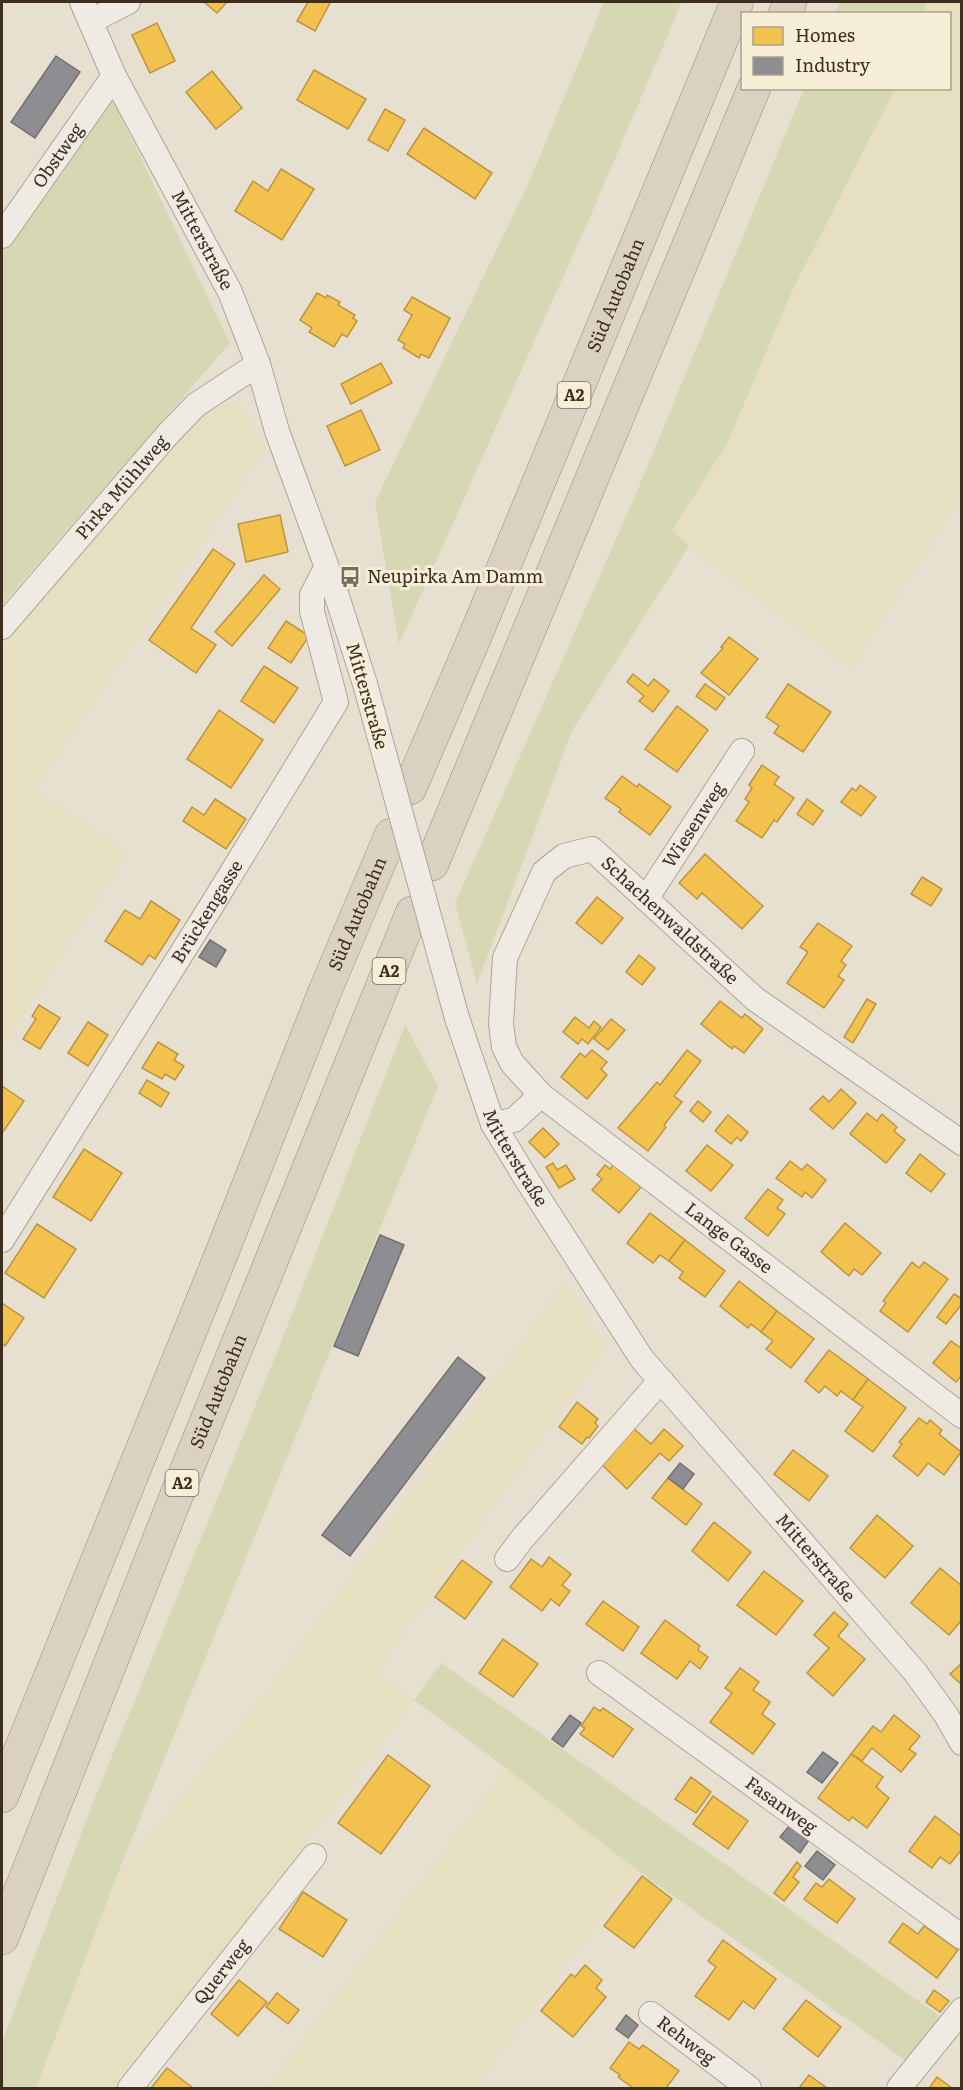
<svg xmlns="http://www.w3.org/2000/svg" width="963" height="2090" font-family="Literata,serif">
<rect width="100%" height="100%" fill="#e7e0d1"/>
<g fill="#e6dfc2">
<path d="M927,2H961V497L851,669L689,546L672,530L727,444L791,293L895,89L950,88V14L923,13Z"/>
<path d="M233,402L245,409L261,443L267,447L35,789L128,852L2,1048V645L176,442L204,415L224,403Z"/>
<path d="M565,1282L606,1347L376,1672L414,1700L119,2088H36L118,1873L266,1693Z"/>
<path d="M506,1768L638,1871L473,2088H267Z"/>
</g>
<g fill="#d6d7b3">
<path d="M604,2H682L590,217L399,644L375,502L529,182Z"/>
<path d="M840,2H927L923,13H835Z"/>
<path d="M804,89H895L791,293L727,444L672,530L689,546L572,731L477,984L455,903L635,496Z"/>
<path d="M111,96L230,343L2,605V252Z"/>
<path d="M405,1025L438,1086L118,1873L36,2088H2V2042L94,1800L276,1355Z"/>
<path d="M441,1663L941,2017L909,2063L638,1871L506,1768L414,1700Z"/>
</g>
<g fill="#f2c14e" stroke="#bc9540" stroke-width="1.5">
<path d="M204,2H227L217,13Z"/>
<path d="M308,2H326L330,3L315,31L297,21Z"/>
<path d="M157,23L175,61L150,73L132,35Z"/>
<path d="M314,70L366,99L348,129L297,100Z"/>
<path d="M212,71L242,108L216,129L186,92Z"/>
<path d="M385,109L405,120L388,151L368,140Z"/>
<path d="M424,128L492,173L475,199L407,154Z"/>
<path d="M281,169L314,189L282,240L235,211L253,181L268,191Z"/>
<path d="M317,293L326,298L327,295L340,302L338,305L355,315L353,318L357,321L347,337L342,334L334,347L309,332L312,328L300,320Z"/>
<path d="M412,297L450,318L429,358L421,354L419,358L403,348L405,344L398,340L412,315L404,310Z"/>
<path d="M381,363L392,383L351,404L341,384Z"/>
<path d="M361,410L380,450L345,466L327,426Z"/>
<path d="M280,515L288,552L246,562L238,524Z"/>
<path d="M213,549L235,564L191,628L216,645L196,673L149,640Z"/>
<path d="M264,575L280,589L232,646L215,632Z"/>
<path d="M286,621L309,636L291,663L268,648Z"/>
<path d="M729,637L758,659L729,695L701,673L723,648L721,647Z"/>
<path d="M264,666L298,688L274,723L241,701Z"/>
<path d="M633,674L648,686L654,679L669,691L653,712L639,701L644,696L627,682Z"/>
<path d="M705,684L725,698L716,710L696,696Z"/>
<path d="M788,684L831,712L803,752L774,733L779,726L766,717Z"/>
<path d="M677,706L708,730L677,772L645,749Z"/>
<path d="M219,710L263,740L231,788L187,759Z"/>
<path d="M762,765L779,777L774,784L794,798L777,822L774,820L762,838L736,821L749,802L745,799L752,788L749,785Z"/>
<path d="M622,776L637,787L639,784L671,807L650,835L619,812L621,809L605,798Z"/>
<path d="M860,785L876,797L861,816L841,802L852,788L856,791Z"/>
<path d="M215,799L246,819L226,849L183,821L192,807L204,815Z"/>
<path d="M807,799L823,811L813,825L797,814Z"/>
<path d="M705,854L763,906L742,929L702,893L697,899L679,883Z"/>
<path d="M922,877L942,889L931,906L911,894Z"/>
<path d="M597,897L623,918L602,944L576,923Z"/>
<path d="M151,901L180,920L155,959L149,955L142,965L105,941L125,910L140,919Z"/>
<path d="M818,923L852,946L841,961L846,965L838,976L844,980L824,1008L787,983L808,952L800,947Z"/>
<path d="M639,955L655,968L642,985L626,972Z"/>
<path d="M867,999L876,1004L853,1043L844,1037Z"/>
<path d="M720,1001L742,1018L745,1014L763,1029L744,1053L734,1046L732,1049L701,1024Z"/>
<path d="M39,1005L60,1018L40,1049L23,1039L36,1019L32,1016Z"/>
<path d="M575,1017L589,1028L594,1021L601,1027L588,1044L582,1039L578,1044L563,1032Z"/>
<path d="M611,1019L625,1030L608,1050L594,1039Z"/>
<path d="M88,1022L108,1035L88,1066L68,1053Z"/>
<path d="M158,1042L178,1054L174,1060L184,1066L175,1080L165,1074L162,1079L142,1068Z"/>
<path d="M592,1050L607,1062L601,1069L607,1075L587,1099L561,1077L580,1053L585,1057Z"/>
<path d="M687,1050L701,1061L674,1096L682,1102L664,1125L666,1127L648,1151L618,1128L657,1082L660,1085Z"/>
<path d="M147,1080L169,1093L161,1107L139,1093Z"/>
<path d="M2,1086L24,1101L3,1132H2Z"/>
<path d="M841,1089L856,1103L833,1129L810,1109L823,1096L829,1102Z"/>
<path d="M698,1101L711,1112L703,1122L690,1111Z"/>
<path d="M867,1113L877,1121L882,1114L897,1127L894,1131L905,1140L886,1163L850,1134Z"/>
<path d="M728,1115L748,1132L741,1141L737,1137L731,1144L715,1131Z"/>
<path d="M543,1128L559,1144L545,1158L529,1142Z"/>
<path d="M707,1145L733,1165L711,1191L686,1171Z"/>
<path d="M84,1149L122,1173L91,1221L53,1197Z"/>
<path d="M920,1154L945,1174L931,1192L906,1173Z"/>
<path d="M790,1161L802,1170L807,1164L826,1180L812,1198L805,1192L802,1197L776,1178Z"/>
<path d="M553,1163L557,1170L566,1165L575,1179L559,1188L546,1167Z"/>
<path d="M614,1164L641,1187L619,1213L592,1190L602,1179L597,1175L605,1165L610,1169Z"/>
<path d="M768,1189L783,1200L777,1208L785,1214L768,1236L745,1218Z"/>
<path d="M650,1213L685,1240L669,1261L660,1255L653,1263L627,1243Z"/>
<path d="M845,1223L881,1253L862,1275L854,1269L849,1276L821,1252Z"/>
<path d="M37,1224L76,1249L44,1298L5,1273Z"/>
<path d="M685,1240L725,1271L705,1297L679,1278L683,1272L669,1261Z"/>
<path d="M912,1262L919,1268L924,1262L948,1279L908,1332L880,1311L886,1303L883,1301Z"/>
<path d="M739,1281L777,1311L761,1332L751,1324L748,1328L720,1306Z"/>
<path d="M954,1294L962,1299V1304L946,1324L937,1317Z"/>
<path d="M2,1303L24,1318L5,1346L2,1344Z"/>
<path d="M777,1311L814,1339L791,1368L766,1349L773,1341L761,1332Z"/>
<path d="M951,1341L962,1349V1375L956,1382L933,1363Z"/>
<path d="M829,1350L868,1379L853,1400L841,1391L837,1396L825,1386L819,1393L805,1381Z"/>
<path d="M868,1379L906,1408L873,1452L845,1431L863,1407L853,1400Z"/>
<path d="M577,1402L598,1419L595,1423L598,1426L589,1438L587,1437L582,1444L559,1427Z"/>
<path d="M919,1418L927,1424L930,1420L942,1430L939,1434L961,1452L944,1475L928,1463L918,1476L893,1456L902,1444L899,1442Z"/>
<path d="M632,1427L651,1444L664,1429L683,1446L669,1461L660,1453L627,1489L599,1462Z"/>
<path d="M793,1450L828,1476L809,1501L774,1474Z"/>
<path d="M668,1478L702,1504L686,1525L652,1498Z"/>
<path d="M877,1515L913,1546L885,1578L850,1548Z"/>
<path d="M714,1522L751,1552L728,1581L692,1551Z"/>
<path d="M549,1557L571,1574L562,1585L570,1591L559,1606L551,1599L542,1611L510,1587L531,1559L542,1567Z"/>
<path d="M462,1560L492,1582L465,1619L435,1597Z"/>
<path d="M940,1568L962,1586V1620L949,1635L911,1603Z"/>
<path d="M764,1571L803,1601L776,1635L737,1605Z"/>
<path d="M603,1601L639,1627L623,1651L586,1624Z"/>
<path d="M834,1612L848,1624L838,1636L865,1659L833,1696L807,1673L829,1648L814,1635Z"/>
<path d="M665,1620L700,1646L698,1650L708,1657L700,1669L690,1661L677,1679L641,1653Z"/>
<path d="M503,1639L538,1664L513,1697L479,1673Z"/>
<path d="M962,1663V1685L950,1674Z"/>
<path d="M740,1668L759,1682L753,1690L770,1702L762,1714L775,1724L753,1754L710,1722L732,1693L725,1688Z"/>
<path d="M594,1707L600,1711L603,1708L633,1729L613,1757L580,1734L585,1728L581,1726Z"/>
<path d="M894,1715L920,1736L909,1749L916,1754L901,1772L872,1748L862,1761L851,1754L873,1726L881,1732Z"/>
<path d="M851,1754L883,1777L876,1787L889,1798L867,1828L852,1817L849,1821L818,1798Z"/>
<path d="M388,1755L430,1786L381,1854L338,1823Z"/>
<path d="M691,1777L711,1792L696,1813L675,1799Z"/>
<path d="M713,1796L748,1821L728,1849L693,1824Z"/>
<path d="M935,1816L962,1837V1849L950,1864L940,1857L932,1868L909,1851Z"/>
<path d="M797,1862L801,1866L793,1877L799,1882L784,1901L774,1893Z"/>
<path d="M642,1876L672,1899L634,1948L604,1926Z"/>
<path d="M829,1879L855,1899L837,1923L804,1899L816,1883L822,1887Z"/>
<path d="M303,1892L347,1920L323,1957L279,1929Z"/>
<path d="M903,1923L918,1934L924,1926L958,1950L937,1978L889,1942Z"/>
<path d="M723,1940L776,1979L754,2009L743,2001L729,2020L695,1996L716,1967L708,1961Z"/>
<path d="M585,1965L602,1980L596,1988L606,1997L573,2037L541,2011L571,1974L575,1977Z"/>
<path d="M239,1980L267,2002L238,2036L211,2014Z"/>
<path d="M934,1990L949,2001L940,2012L926,2002Z"/>
<path d="M277,1993L299,2010L288,2024L266,2007Z"/>
<path d="M806,2000L841,2027L818,2057L783,2029Z"/>
<path d="M629,2042L639,2049L643,2045L679,2071L666,2088H650L648,2087L646,2088H633L618,2077L620,2075L610,2068Z"/>
<path d="M167,2068L193,2088H151Z"/>
<path d="M809,2075L827,2088H799Z"/>
<path d="M937,2077L952,2088H929Z"/>
</g>
<g fill="#8d8d92" stroke="#757070" stroke-width="1.5">
<path d="M56,56L80,72L35,138L11,122Z"/>
<path d="M210,940L226,950L216,967L199,957Z"/>
<path d="M380,1235L404,1245L358,1356L334,1346Z"/>
<path d="M458,1357L485,1378L350,1556L322,1535Z"/>
<path d="M680,1463L694,1474L683,1489L668,1478Z"/>
<path d="M570,1715L581,1723L563,1747L552,1739Z"/>
<path d="M823,1752L838,1763L822,1783L807,1772Z"/>
<path d="M790,1825L809,1840L800,1853L780,1837Z"/>
<path d="M817,1851L835,1865L823,1880L805,1866Z"/>
<path d="M626,2015L638,2025L628,2038L616,2029Z"/>
</g>
<g fill="none" stroke-linecap="round" stroke-linejoin="round">
<defs>
<g id="street">
<path id="s1" d="M82,2L114,76L230,292L258,364L277,431L333,584L365,684"/>
<path d="M91,21L128,2"/>
<path id="s2" d="M2,236L114,76"/>
<path id="s3" d="M2,627L168,434L196,405L258,364"/>
<path id="s4" d="M646,899L742,751"/>
<path id="s5" d="M457,1018L493,1124L527,1180L642,1359L915,1672L946,1715L962,1743"/>
<path id="s6" d="M541,1095L512,1063L504,1047L501,1024L505,958L544,872L564,856L592,849L755,999L962,1143"/>
<path id="s7" d="M493,1124L514,1120L541,1095L962,1416"/>
<path id="s8" d="M2,1240L215,900L336,702L312,611V595L326,568"/>
<path d="M507,1559L522,1539L661,1380"/>
<path id="s9" d="M599,1673L962,1937"/>
<path id="s10" d="M651,2014L749,2088"/>
<path id="s11" d="M130,2088L314,1856"/>
<path d="M899,2088L962,2010"/>
</g>
<g id="highway">
<path d="M785,14L790,2"/>
<path id="s12" d="M410,788L474,639L737,2"/>
<path d="M432,864L754,88"/>
<path id="s13" d="M2,1796L221,1255L325,991L391,835"/>
<path id="s14" d="M2,1938L177,1494L412,913"/>
</g>
</defs>
<use href="#street" stroke="#ada599" stroke-width="26"/>
<use href="#highway" stroke="#928b80" stroke-width="34"/>
<use href="#street" stroke="#efebe3" stroke-width="24"/>
<use href="#highway" stroke="#dad1c2" stroke-width="33"/>
<defs>
<path id="street-bridge" d="M365,684L457,1018"/>
</defs>
<use href="#street-bridge" stroke="#ada599" stroke-width="26" stroke-linecap="butt"/>
<use href="#street-bridge" stroke="#efebe3" stroke-width="24"/>
</g>
<defs>
<symbol id="bus-bare" viewBox="-9 -9 18 18"><path d="M-5-6H5V4H4V6H2V4H-2V6H-4V4H-5ZM-3.5-4V0h7V-4ZM-3.5 1.2v1.5H-2V1.2ZM2 1.2v1.5H3.5V1.2Z" fill="#786c5e" stroke="#f7eed8" stroke-width="2.5" paint-order="stroke"/></symbol>
</defs>
<g fill-rule="evenodd">
<use href="#bus-bare" x="335" y="562" width="30" height="30"/>
</g>
<g text-anchor="middle" stroke-width="6" stroke-linejoin="round" paint-order="stroke">
<g fill="#f7eed8" stroke="#756857" stroke-width="1.5">
<rect x="557.5" y="382" width="33" height="26" rx="4.5"/>
<rect x="372.5" y="958" width="33" height="26" rx="4.5"/>
<rect x="165.5" y="1470" width="33" height="26" rx="4.5"/>
</g>
<g font-size="16" font-weight="bold" fill="#3d2e20">
<text x="574" y="401">A2</text>
<text x="389" y="977">A2</text>
<text x="182" y="1489">A2</text>
</g>
<g font-size="18" fill="#3d2e20" stroke="#f7eed8">
<text dy="6" stroke="none"><textPath href="#s2" startOffset="98">Obstweg</textPath></text>
<text dy="6" stroke="none"><textPath href="#s1" startOffset="267">Mitterstraße</textPath></text>
<text dy="6" stroke="none"><textPath href="#s12" startOffset="534">Süd Autobahn</textPath></text>
<text dy="6" stroke="none"><textPath href="#s3" startOffset="184">Pirka Mühlweg</textPath></text>
<text transform="translate(367 696) rotate(74)" y="6">Mitterstraße</text>
<text dy="6" stroke="none"><textPath href="#s4" startOffset="88">Wiesenweg</textPath></text>
<text dy="6" stroke="none"><textPath href="#s8" startOffset="387">Brückengasse</textPath></text>
<text dy="6" stroke="none"><textPath href="#s13" startOffset="951">Süd Autobahn</textPath></text>
<text dy="6" stroke="none"><textPath href="#s6" startOffset="405">Schachenwaldstraße</textPath></text>
<text dy="6" stroke="none"><textPath href="#s5" startOffset="152">Mitterstraße</textPath></text>
<text dy="6" stroke="none"><textPath href="#s7" startOffset="294">Lange Gasse</textPath></text>
<text dy="6" stroke="none"><textPath href="#s14" startOffset="588">Süd Autobahn</textPath></text>
<text dy="6" stroke="none"><textPath href="#s5" startOffset="654">Mitterstraße</textPath></text>
<text dy="6" stroke="none"><textPath href="#s9" startOffset="225">Fasanweg</textPath></text>
<text dy="6" stroke="none"><textPath href="#s11" startOffset="148">Querweg</textPath></text>
<text dy="6" stroke="none"><textPath href="#s10" startOffset="44">Rehweg</textPath></text>
</g>
<g font-size="18" fill="#3d2e20" stroke="#f7eed8" text-anchor="start">
<text x="367" y="583">Neupirka Am Damm</text>
</g>
</g>
<rect width="963" height="2090" fill="none" stroke="#3d2e20" stroke-width="6"/>
<rect x="741" y="12" width="210" height="78" fill="#f7eed8" stroke="#ada18e" stroke-width="1.5"/>
<rect x="753" y="27" width="30" height="18" fill="#f2c14e" stroke="#ada18e" stroke-width="1.5"/>
<text x="795" y="42" font-size="18" fill="#3d2e20">Homes</text>
<rect x="753" y="57" width="30" height="18" fill="#8d8d92" stroke="#ada18e" stroke-width="1.5"/>
<text x="795" y="72" font-size="18" fill="#3d2e20">Industry</text>
</svg>
